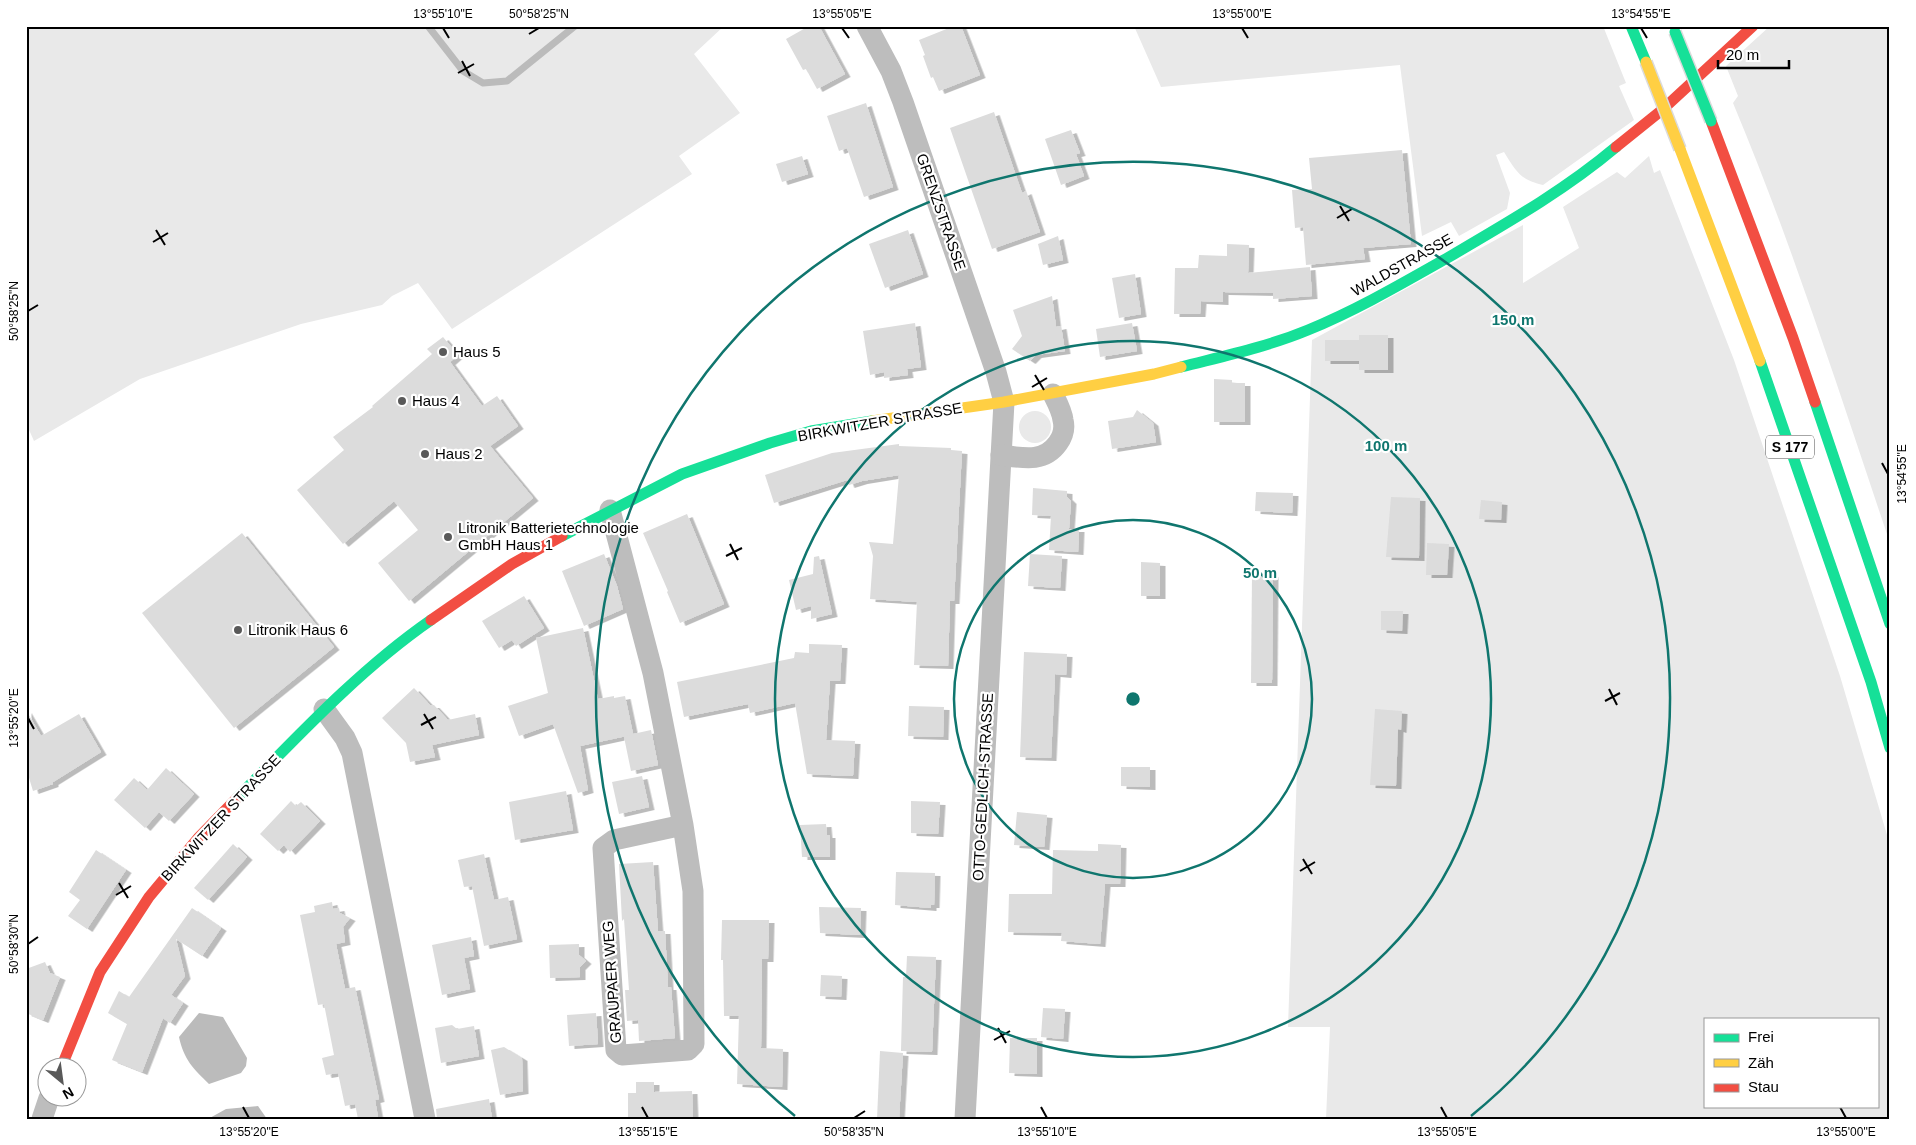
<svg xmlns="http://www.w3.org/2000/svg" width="1916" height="1145" font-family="Helvetica,sans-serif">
<defs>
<filter id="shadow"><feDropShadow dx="5.5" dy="3" stdDeviation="0" flood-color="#0004"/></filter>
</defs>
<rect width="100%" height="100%" fill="#fff"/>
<g fill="#e9e9e9" fill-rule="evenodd">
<path d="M26,26H724L694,54L740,113L679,156L692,174L452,329L418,283L392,296L382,305L301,324L140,379L34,441L26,423Z"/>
<path d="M1134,26H1603L1626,83L1619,86L1634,120L1543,185C1520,180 1516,171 1504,152L1496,155L1510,193L1507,209L1459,236L1451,222L1422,236L1400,65L1161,87Z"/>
<path d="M1770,26H1890V543C1840,395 1793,246 1733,103L1738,96L1726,66Z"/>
<path d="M1649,156L1654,173L1660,170L1734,360L1840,676L1890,845V1119H1326L1330,1027H1288L1312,340L1523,225V283L1579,248L1563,207L1617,172L1625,178ZM1705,1019H1877V1106H1705Z"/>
<circle cx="1035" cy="427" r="16"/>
</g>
<g fill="#bbb">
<path d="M199,1013L223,1017L247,1058L246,1066L241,1073L209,1084C193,1068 184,1060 179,1037Z"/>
<path d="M258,1106L267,1119H208L226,1109Z"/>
</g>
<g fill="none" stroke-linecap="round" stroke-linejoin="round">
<path stroke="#bbb" stroke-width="7" d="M428,26L463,71L483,83L507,81L575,26"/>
</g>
<g fill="#dcdcdc" filter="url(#shadow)">
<path d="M809,26H819L845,74L817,89L806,69L803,70L786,39Z"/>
<path d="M954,26H961L980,75L939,91L933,77L931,78L923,56L925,55L919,40Z"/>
<path d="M866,103L893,187L864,197L847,148L839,151L827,116Z"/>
<path d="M994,112L1022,193L1026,191L1040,232L992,249L950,128Z"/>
<path d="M1071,130L1080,153L1076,154L1084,176L1061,185L1045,139Z"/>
<path d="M1402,150L1411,244L1363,248L1365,259L1306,265L1303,227L1295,228L1292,190L1312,189L1309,158Z"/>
<path d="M802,156L808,174L782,182L776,164Z"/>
<path d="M908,230L923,274L885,288L869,244Z"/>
<path d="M1058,236L1063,260L1043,265L1038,244Z"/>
<path d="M1227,244L1249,245L1248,273L1310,267L1312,296L1273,299V293L1223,292V302L1201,301L1200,314H1174L1175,268H1198L1199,255L1227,256Z"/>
<path d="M1135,274L1141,314L1119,318L1112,278Z"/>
<path d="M1052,296L1056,327L1061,326L1065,351L1036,355L1030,361L1012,349L1022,336L1013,310Z"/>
<path d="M915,323L921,367L907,369L908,375L884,378V372L870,375L863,331Z"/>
<path d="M1132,323L1137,351L1100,357L1096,329Z"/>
<path d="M1359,335H1388V370H1359V361H1325V340H1359Z"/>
<path d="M443,337L458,355L450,362L482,406L497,396L518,426L490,446L533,498L409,601L378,563L418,530L394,501L343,544L297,490L344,450L333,437L373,407L372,406L432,354L427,349Z"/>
<path d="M1214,379L1232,380V383H1245V422H1214Z"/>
<path d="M1137,410L1153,423L1156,442L1112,449L1108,421L1133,417Z"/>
<path d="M899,444V446L951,448V450L962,451L954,601H950L948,666L914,665L917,602L870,599L873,556L869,542L893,544L899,475L862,481L849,485L847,480L774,503L765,475L832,453Z"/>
<path d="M1033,488L1067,491V497L1071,501L1069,529H1079L1078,552L1049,550L1051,516L1032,515Z"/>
<path d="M1256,492L1293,493L1292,513L1255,511Z"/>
<path d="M1391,497L1420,498L1419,558L1386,557Z"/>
<path d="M1481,500L1502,502L1501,520L1479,519Z"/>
<path d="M687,514L724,604L680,623L667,592L668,591L643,533Z"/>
<path d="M242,533L334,647L234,728L142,613Z"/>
<path d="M1427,543L1449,544L1447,575H1426Z"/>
<path d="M604,554L617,586L623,609L584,626L562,571Z"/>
<path d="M1030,554L1062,556L1060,588L1028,586Z"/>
<path d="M819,556L832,614L811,619V606L796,610L789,580L813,574L814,557Z"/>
<path d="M1141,562L1160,563V596H1141Z"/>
<path d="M1252,573L1273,574L1272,683H1251Z"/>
<path d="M524,596L544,628L516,646L512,640L499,648L482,621Z"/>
<path d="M1381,611H1403L1402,631L1381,630Z"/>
<path d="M583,628L598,699L614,696V698L625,696L633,734L651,730L658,765L631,771L624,737L631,735L580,746L588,790L578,793L553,724L519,736L508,706L548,693L536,638Z"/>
<path d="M809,644L842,645L840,681H830L826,740L855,741L853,776L807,774L795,703L750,713L748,704L684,717L677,682L794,658L795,652L809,653Z"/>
<path d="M1024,652L1067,654L1066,675L1055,674L1051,758L1020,757Z"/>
<path d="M414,688L430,705H434L448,720L475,714L479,735L432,745L435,757L410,762L406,743L382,718Z"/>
<path d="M909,706L944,707L943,737L908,736Z"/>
<path d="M1375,709L1402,711L1401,730L1398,729L1396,786L1370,785Z"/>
<path d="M26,710L41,736L79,714L101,752L53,782V784L33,791L26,768Z"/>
<path d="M1121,767H1150V787L1121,786Z"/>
<path d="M166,768L194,794L169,821L159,812L145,828L114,800L134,778L147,790Z"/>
<path d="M642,776L649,807L619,814L612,782Z"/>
<path d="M566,791L573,830L515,840L509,802Z"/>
<path d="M291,801L296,806L301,802L320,821L290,852L284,845L278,851L260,834Z"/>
<path d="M911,801L940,802L938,834L911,833Z"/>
<path d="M1017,812L1047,815L1044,847L1014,845Z"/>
<path d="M826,824L827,835H830V857H802L800,825Z"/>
<path d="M233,844L247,857L208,900L194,888Z"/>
<path d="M1098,844L1121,845L1120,884H1105L1100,944L1061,941L1062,933L1008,932L1009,894H1052L1053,850L1098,851Z"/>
<path d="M96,850L126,870L87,929L68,916L80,900L69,892Z"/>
<path d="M484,854L494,900L508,897L517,939L484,946L472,886L464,887L458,860Z"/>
<path d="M653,862L658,931H665L668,987H671L675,1038L639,1041L638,1020L627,1021L625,990H629L624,919L622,921L619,864Z"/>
<path d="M896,872L935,873L934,905H931V908L895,905Z"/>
<path d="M332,902L333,909L339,908L340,913L350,918L343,927L345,942L336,944L345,989L355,987L379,1099L375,1100L378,1117L367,1119H358L355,1104L345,1106L338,1073L326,1075L322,1058L334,1055L324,1004L318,1005L300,915L315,912L314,906Z"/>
<path d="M819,907L861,908L860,935L820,933Z"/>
<path d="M192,908L221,928L202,956L176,939L185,976L171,995L183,1003L170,1023L163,1018L142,1072L112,1060L127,1024L108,1013L119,991L129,997Z"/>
<path d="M722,920H769L768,959H762L761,1048L783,1049L782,1087L737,1084L739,1016H724L723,960H721Z"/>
<path d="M471,937L474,956L464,958L470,989L442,995L432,945Z"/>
<path d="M579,944V955L586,961L580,967V977L550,978L549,945Z"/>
<path d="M907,956L936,957L932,1052L901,1051L903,977H906Z"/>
<path d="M45,962L50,973L60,977L43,1020L26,1013V969Z"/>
<path d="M821,975L842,976L841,997L820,996Z"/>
<path d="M1043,1008L1065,1009L1063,1039L1041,1037Z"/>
<path d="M596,1013L598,1044L569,1046L567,1015Z"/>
<path d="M452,1025L457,1029L474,1026L479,1056L441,1063L435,1028Z"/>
<path d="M1010,1038H1037V1074L1009,1073Z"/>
<path d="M504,1047L522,1058L523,1091L500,1095L491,1050Z"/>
<path d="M880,1051L903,1053L899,1119H877Z"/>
<path d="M636,1082H654V1092L692,1091L693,1117H668V1119H628V1093H636Z"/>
<path d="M489,1099L492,1119H437L436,1109Z"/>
</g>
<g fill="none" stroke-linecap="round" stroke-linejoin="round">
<g stroke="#bdbdbd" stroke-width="21">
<path d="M867,26L891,71L903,102L996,372L1004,402L965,1119"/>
<path d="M1001,455C1023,458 1044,463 1058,443C1063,436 1065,428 1063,420C1062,411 1057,402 1053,394"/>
<path d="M610,510L653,673L683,825L693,891L694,1044L688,1050L622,1055L616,1050L603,848L614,840L683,825"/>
<path d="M324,709L345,738L352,753L425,1119"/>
<path d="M42,1119L49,1098"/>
</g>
<g stroke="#16e098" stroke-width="11">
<path d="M1631,26L1646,62"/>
<path d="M1760,361L1871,682L1890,748"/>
<path d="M1181,367C1224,356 1267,347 1308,330C1357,310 1403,283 1449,257C1507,223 1565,190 1616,147"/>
<path d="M1815,402L1890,624"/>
<path d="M562,536L682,474L770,443L811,431L872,421"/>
<path d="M237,798C298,736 359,670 431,620"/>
</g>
<g stroke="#ffcf43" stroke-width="11">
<path d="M1680,149L1760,361"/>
<path d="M872,421L1004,402L1154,374L1181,367"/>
</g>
<g stroke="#f24e42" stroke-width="11">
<path d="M1711,121L1793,338L1815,402"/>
<path d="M1616,147L1662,110L1753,26"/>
<path d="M431,620L512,564L562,536"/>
<path d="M61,1068L100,972L149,897L199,837L237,798"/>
</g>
<defs>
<path id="fast-bridge" d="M1675,32L1711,121"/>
<path id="slow-bridge" d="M1646,62L1680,149"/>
</defs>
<use href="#fast-bridge" stroke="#dbdbdb" stroke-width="14" stroke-linecap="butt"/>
<use href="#slow-bridge" stroke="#dbdbdb" stroke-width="14" stroke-linecap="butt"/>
<use href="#fast-bridge" stroke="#16e098" stroke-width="11"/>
<use href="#slow-bridge" stroke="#ffcf43" stroke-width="11"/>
</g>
<path fill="none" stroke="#000" stroke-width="2" d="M443,28L449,38M842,28L849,38M1242,28L1248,38M1641,28L1647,38M529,34L539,28M462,61L470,76M458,73L474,64M1340,206L1349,221M1337,218L1352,209M156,230L165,245M153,242L168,233M28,311L38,305M1035,375L1044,390M1032,387L1047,378M1882,463L1888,474M730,544L738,560M726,556L742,548M1609,689L1617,705M1605,701L1620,693M424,714L433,729M28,718L34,729M421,725L436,717M1303,859L1312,874M1300,871L1315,862M119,883L128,898M116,895L131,886M28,944L38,937M998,1028L1006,1043M994,1040L1010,1031M243,1107L249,1118M642,1107L648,1118M1041,1107L1047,1118M1441,1107L1447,1118M1840,1107L1846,1118M854,1118L865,1111"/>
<g fill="none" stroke="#0f766e" stroke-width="2.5">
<circle cx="1133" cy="699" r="179"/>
<circle cx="1133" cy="699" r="358"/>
<path d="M795 1116A537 537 0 1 1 1471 1116"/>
</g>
<g fill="#595959" stroke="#fff" stroke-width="2">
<circle cx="443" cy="352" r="5"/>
<circle cx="402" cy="401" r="5"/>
<circle cx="425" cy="454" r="5"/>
<circle cx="448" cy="537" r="5"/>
<circle cx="238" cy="630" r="5"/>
</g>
<g text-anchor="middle" stroke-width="4.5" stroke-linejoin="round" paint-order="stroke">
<rect fill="#fff" stroke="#4c4c4c" stroke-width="1" x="1766" y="435.5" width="48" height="23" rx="4"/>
<g font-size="14" font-weight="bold" fill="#000">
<text x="1790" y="452">S 177</text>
</g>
<g font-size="15" fill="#000" stroke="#fff">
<text transform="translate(941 212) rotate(71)" y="5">GRENZSTRASSE</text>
<text transform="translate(1402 265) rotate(-29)" y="5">WALDSTRASSE</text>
<text transform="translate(880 422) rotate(-10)" y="5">BIRKWITZER STRASSE</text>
<text transform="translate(983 787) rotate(-87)" y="5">OTTO-GEDLICH-STRASSE</text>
<text transform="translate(221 818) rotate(-47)" y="5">BIRKWITZER STRASSE</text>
<text transform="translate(612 982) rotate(-94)" y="5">GRAUPAER WEG</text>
</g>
<g font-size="15" fill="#000" stroke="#fff" text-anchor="start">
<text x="453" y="357">Haus 5</text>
<text x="412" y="406">Haus 4</text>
<text x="435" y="459">Haus 2</text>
<text x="458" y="533">Litronik Batterietechnologie<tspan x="458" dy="17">GmbH Haus 1</tspan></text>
<text x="248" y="635">Litronik Haus 6</text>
</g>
</g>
<circle cx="1133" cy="699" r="8" fill="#0f766e" stroke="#fff" stroke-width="2.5"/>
<g font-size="15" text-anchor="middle" font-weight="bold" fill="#0f766e" stroke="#fff" stroke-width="4.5" stroke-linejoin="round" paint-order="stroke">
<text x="1513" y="325">150 m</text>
<text x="1386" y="451">100 m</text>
<text x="1260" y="578">50 m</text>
</g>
<rect width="1916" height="1145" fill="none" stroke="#ffffff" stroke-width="55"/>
<rect x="1704" y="1018" width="175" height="90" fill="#ffffff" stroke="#999999"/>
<rect x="1714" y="1034" width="25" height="8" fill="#16e098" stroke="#999999"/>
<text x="1748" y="1042" font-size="15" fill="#000000">Frei</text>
<rect x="1714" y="1059" width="25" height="8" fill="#ffcf43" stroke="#999999"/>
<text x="1748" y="1068" font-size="15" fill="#000000">Zäh</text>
<rect x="1714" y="1084" width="25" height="8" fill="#f24e42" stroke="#999999"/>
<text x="1748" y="1092" font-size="15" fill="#000000">Stau</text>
<g transform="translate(62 1082) rotate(151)"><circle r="24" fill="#ffffff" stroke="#999999"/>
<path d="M0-4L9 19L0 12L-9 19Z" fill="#595959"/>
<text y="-8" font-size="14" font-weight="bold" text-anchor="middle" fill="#000000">N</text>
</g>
<path d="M1718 60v8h71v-8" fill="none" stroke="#000000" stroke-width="2.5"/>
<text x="1726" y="60" font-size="15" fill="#000000" stroke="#ffffff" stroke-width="4" paint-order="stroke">20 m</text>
<rect x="28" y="28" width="1860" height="1090" fill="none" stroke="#000" stroke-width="2"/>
<g font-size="12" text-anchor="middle" fill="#000">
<text x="443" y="18">13°55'10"E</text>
<text x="539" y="18">50°58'25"N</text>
<text x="842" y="18">13°55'05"E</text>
<text x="1242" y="18">13°55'00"E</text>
<text x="1641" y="18">13°54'55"E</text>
<text transform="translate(14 311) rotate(-90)" y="4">50°58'25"N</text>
<text transform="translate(1902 474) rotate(-90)" y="4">13°54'55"E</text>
<text transform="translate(14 718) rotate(-90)" y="4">13°55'20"E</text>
<text transform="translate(14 944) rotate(-90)" y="4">50°58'30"N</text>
<text x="249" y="1136">13°55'20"E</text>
<text x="648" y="1136">13°55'15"E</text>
<text x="854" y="1136">50°58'35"N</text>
<text x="1047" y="1136">13°55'10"E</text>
<text x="1447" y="1136">13°55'05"E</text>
<text x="1846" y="1136">13°55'00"E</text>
</g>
</svg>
